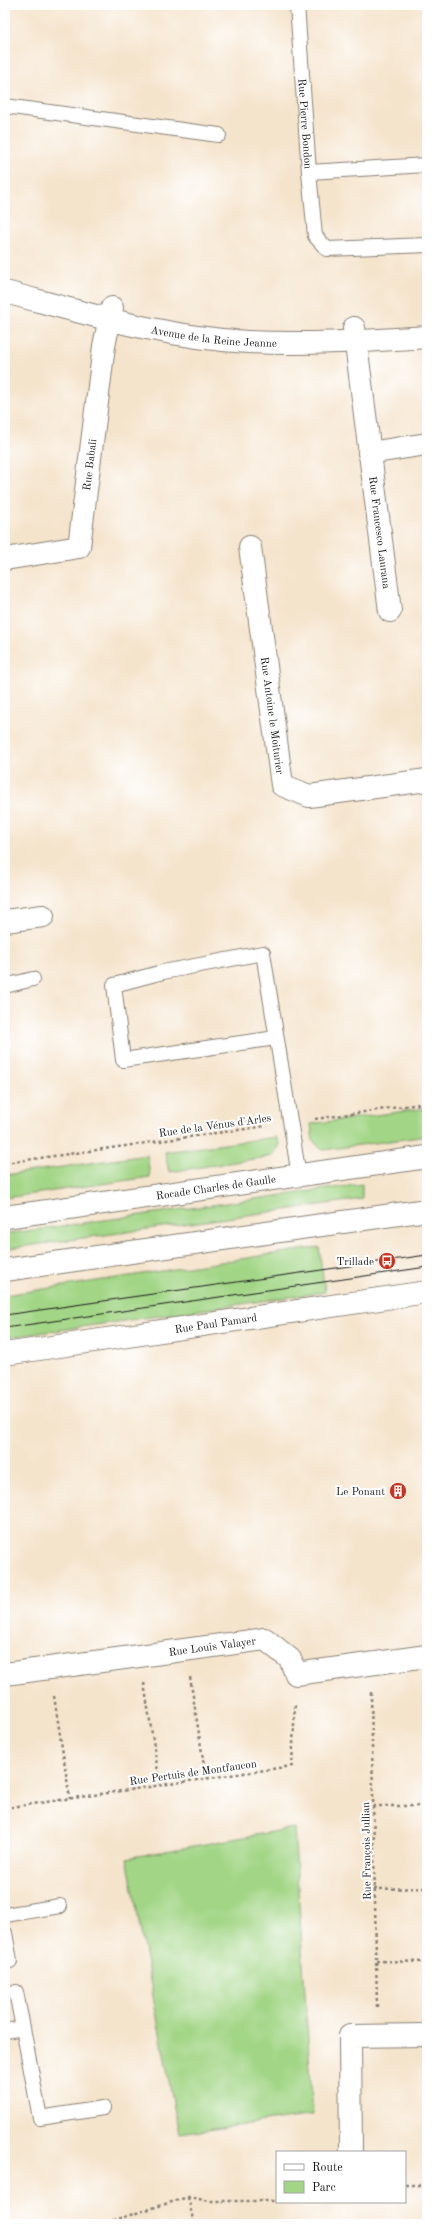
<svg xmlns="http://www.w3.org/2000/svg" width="432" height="2229" font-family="'Old Standard TT',serif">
<rect width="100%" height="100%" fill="#fff"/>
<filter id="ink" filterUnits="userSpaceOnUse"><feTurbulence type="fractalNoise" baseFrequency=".025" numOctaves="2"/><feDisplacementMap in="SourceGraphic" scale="8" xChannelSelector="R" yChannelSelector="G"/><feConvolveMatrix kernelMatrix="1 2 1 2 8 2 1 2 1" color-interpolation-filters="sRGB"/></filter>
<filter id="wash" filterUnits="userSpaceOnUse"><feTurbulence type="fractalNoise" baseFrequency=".012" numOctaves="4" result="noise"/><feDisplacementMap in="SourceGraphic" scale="16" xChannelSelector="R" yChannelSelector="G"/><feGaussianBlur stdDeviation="0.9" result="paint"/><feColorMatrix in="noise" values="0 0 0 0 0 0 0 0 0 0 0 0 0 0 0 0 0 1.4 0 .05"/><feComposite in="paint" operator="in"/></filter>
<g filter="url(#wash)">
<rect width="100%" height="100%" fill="#f5e4cc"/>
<g fill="#a2d585" stroke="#5f7850">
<path d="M427,1108V1136L323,1150L313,1141L311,1124Z"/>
<path d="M276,1137L279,1144L273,1156L169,1172L165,1152Z"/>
<path d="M147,1155L150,1177L5,1198V1175Z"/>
<path d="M362,1184V1199L5,1249V1234Z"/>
<path d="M319,1247L325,1292L5,1338V1295Z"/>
<path d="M294,1828L313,2115L179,2134L127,1858Z"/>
</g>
</g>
<g filter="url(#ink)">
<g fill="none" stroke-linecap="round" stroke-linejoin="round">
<defs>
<g id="service">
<path id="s1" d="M297,5L309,172L427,165"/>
<path d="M5,106L219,135"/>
<path d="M309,172L315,236L327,249L427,245"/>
<path d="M5,986L33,979"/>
<path d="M276,1038L123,1060L114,985L163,972L263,953L299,1176"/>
<path d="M5,1915L60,1906"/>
<path d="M5,1933L10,1961"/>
<path d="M16,1992L23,2028"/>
<path d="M5,2031L23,2028L40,2118L103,2108"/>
</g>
<g id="minor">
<path id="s2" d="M5,292C85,313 165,338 248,342C308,345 368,341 427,337"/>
<path id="s3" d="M354,328L390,611"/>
<path d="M369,453L427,444"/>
<path id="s4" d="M250,547L282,785L309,796L427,780"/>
<path id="s5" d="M5,559L79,547L104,346L112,308"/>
<path d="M5,921L43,916"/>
<path id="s6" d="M5,1354L427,1292"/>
<path id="s7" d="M5,1674L265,1639L290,1659L296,1674L427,1656"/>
<path d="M351,2152L350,2036L427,2035"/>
</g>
<g id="primary">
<path id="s8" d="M5,1217L427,1157"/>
<path d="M5,1270L427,1210"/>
</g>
</defs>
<use href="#service" stroke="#888074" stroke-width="16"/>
<use href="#minor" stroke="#888074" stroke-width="24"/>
<use href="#primary" stroke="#888074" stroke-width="24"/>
<g stroke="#888074" stroke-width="2.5" stroke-dasharray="3 3" stroke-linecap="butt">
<path d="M315,1119L427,1103"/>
<path d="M5,1163L266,1126"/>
<path d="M190,1677L206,1778"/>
<path d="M144,1683L160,1785"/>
<path d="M371,1692L377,2007"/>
<path d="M54,1696L70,1799"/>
<path d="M373,1806H427"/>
<path d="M5,1808L292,1766L295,1703"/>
<path d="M374,1889L427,1888"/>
<path d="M376,1961L427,1962"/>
<path d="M405,2185H427"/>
<path d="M188,2197L194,2224"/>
<path d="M101,2224L188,2197L210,2201H277"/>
</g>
<use href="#service" stroke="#fff" stroke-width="14"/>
<use href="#minor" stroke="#fff" stroke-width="22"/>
<use href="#primary" stroke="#fff" stroke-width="22"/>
<g stroke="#1c1c1c" stroke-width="1">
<path d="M5,1315L427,1255"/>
<path d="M5,1328L427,1267"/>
</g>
</g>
</g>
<defs>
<symbol id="bus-disc" viewBox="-11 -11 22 22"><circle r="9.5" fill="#c8321e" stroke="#fff"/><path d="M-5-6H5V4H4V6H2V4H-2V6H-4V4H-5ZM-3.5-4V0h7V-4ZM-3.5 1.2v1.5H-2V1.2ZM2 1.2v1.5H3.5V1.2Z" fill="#fff"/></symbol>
<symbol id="building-disc" viewBox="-11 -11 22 22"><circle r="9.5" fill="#c8321e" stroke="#fff"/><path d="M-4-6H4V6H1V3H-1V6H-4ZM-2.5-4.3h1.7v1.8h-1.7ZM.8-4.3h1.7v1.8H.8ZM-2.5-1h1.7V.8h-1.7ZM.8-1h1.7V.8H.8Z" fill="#fff"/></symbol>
</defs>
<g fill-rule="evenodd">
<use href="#bus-disc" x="377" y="1251" width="20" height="20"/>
<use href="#building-disc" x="388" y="1481" width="20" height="20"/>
</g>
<g text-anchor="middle" stroke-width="4" stroke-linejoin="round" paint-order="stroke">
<g font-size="11" fill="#1c1c1c" stroke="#fff">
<text dy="4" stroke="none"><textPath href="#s1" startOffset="119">Rue Pierre Bondon</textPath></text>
<text dy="4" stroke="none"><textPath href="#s2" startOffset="214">Avenue de la Reine Jeanne</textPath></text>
<text dy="4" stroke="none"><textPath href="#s5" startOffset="158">Rue Babali</textPath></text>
<text dy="4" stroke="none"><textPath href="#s3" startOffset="206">Rue Francesco Laurana</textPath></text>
<text dy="4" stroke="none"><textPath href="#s4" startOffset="170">Rue Antoine le Moiturier</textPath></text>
<text transform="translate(215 1125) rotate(-8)" y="4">Rue de la Vénus d'Arles</text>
<text dy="4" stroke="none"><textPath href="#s8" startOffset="213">Rocade Charles de Gaulle</textPath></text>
<text dy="4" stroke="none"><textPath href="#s6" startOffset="213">Rue Paul Pamard</textPath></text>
<text dy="4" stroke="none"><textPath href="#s7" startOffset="209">Rue Louis Valayer</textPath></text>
<text transform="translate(193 1772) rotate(-8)" y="4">Rue Pertuis de Montfaucon</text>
<text transform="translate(366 1851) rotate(-91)" y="4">Rue François Jullian</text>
</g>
<g font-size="11" fill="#1c1c1c" stroke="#fff" text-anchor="end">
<text x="374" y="1265">Trillade</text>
<text x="385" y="1495">Le Ponant</text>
</g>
</g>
<rect width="432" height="2229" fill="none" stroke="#fff" stroke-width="20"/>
<rect x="276" y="2151" width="130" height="52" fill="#ffffff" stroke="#a4a4a4"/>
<rect x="284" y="2164" width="20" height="6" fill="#ffffff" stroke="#a4a4a4"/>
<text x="312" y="2171" font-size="12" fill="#1c1c1c">Route</text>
<rect x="284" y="2181" width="20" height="12" fill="#a2d585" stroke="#a4a4a4"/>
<text x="312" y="2191" font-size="12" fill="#1c1c1c">Parc</text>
</svg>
